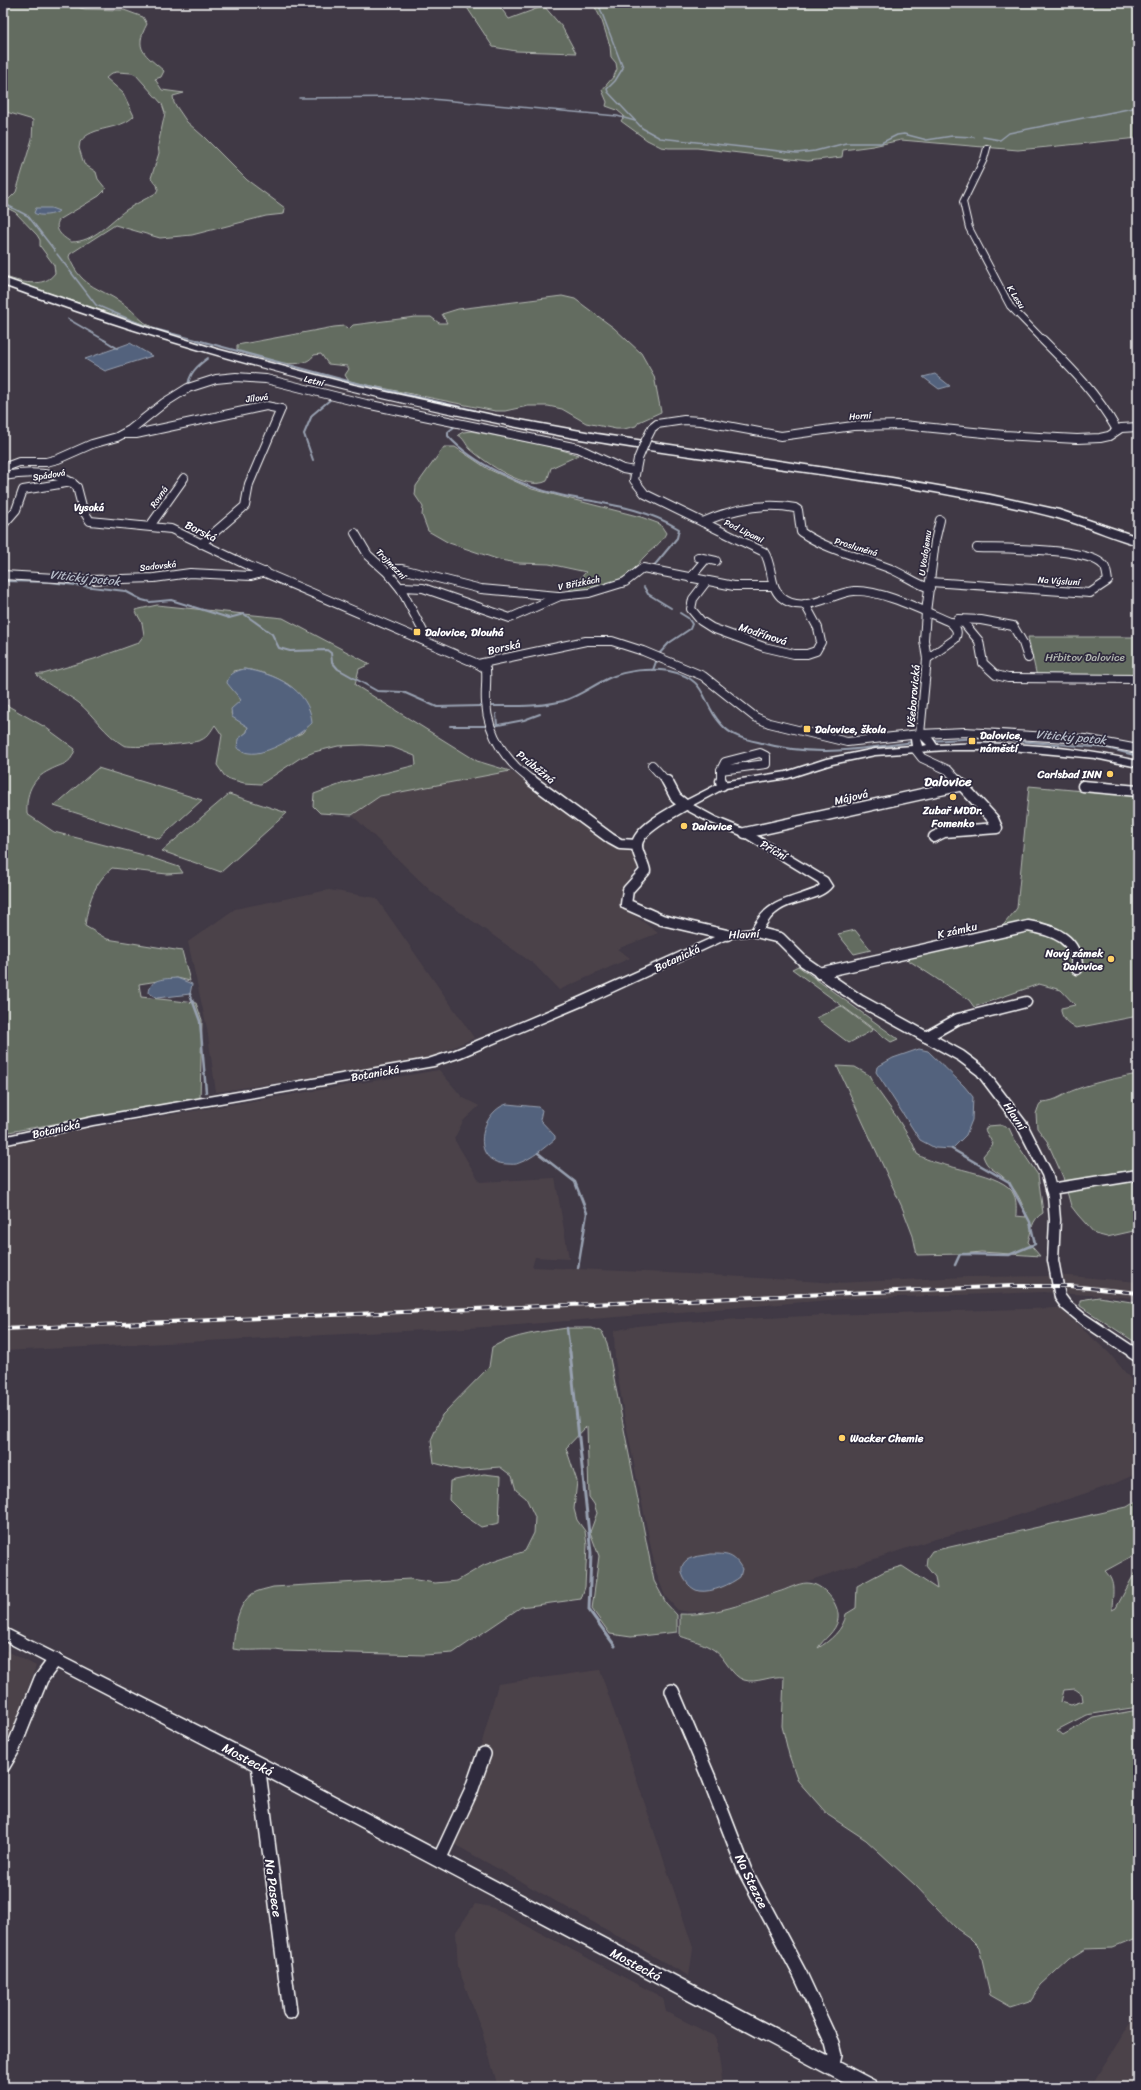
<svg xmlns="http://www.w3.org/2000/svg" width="1141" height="2090" font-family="Sriracha,sans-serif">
<rect width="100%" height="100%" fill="#403945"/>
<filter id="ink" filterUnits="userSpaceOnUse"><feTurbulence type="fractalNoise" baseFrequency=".025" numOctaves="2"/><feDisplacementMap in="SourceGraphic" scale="8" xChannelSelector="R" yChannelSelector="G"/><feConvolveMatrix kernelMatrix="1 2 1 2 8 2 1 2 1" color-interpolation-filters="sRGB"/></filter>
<g filter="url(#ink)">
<g fill="#4c434a">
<path d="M510,771L633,854L638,867L624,884L619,904L658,933L617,949L630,958L559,990L534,964L433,893L352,815L380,796Z"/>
<path d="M329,890L376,898L474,1038L431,1057L411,1062L216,1092L207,1028L188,942L235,909Z"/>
<path d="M439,1070L463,1098L479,1106L463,1121L454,1139L480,1182L555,1178L569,1259L535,1257L532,1267L710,1275L837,1283L969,1277L1069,1276L1138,1282V1298L1043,1292L841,1299L504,1326L3,1351V1146L68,1132Z"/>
<path d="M1059,1308L1109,1353L1138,1388V1473L1111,1485L994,1523L928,1541L721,1610L690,1612L678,1610L665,1596L656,1572L625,1419L615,1359L614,1331L637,1326L682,1322L828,1315Z"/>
<path d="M3,1649L36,1666L3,1755Z"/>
<path d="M600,1670L693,1948L689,1976L454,1844L498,1684Z"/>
<path d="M475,1904L491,1907L663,1998L666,2012L716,2037L723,2087H498L482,2031L458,1967L456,1932Z"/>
<path d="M1138,2011V2087H1090Z"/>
</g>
<g fill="#636c60" stroke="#b1b6b0" fill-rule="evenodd">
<path d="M3,3H79L80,8L85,9L124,10L143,17L147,24C133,50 145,54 164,71L161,77L155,79L162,90L184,93L173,96L174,103L187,122L204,137L247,180L285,208L284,214L266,216L192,235L160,238L115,225L70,254L69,257C82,290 102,287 126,306C136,313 140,321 152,327L3,278V276C19,282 44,289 55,273L54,265L40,246V240L37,235L15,212L3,206V200L9,199L16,192L32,139L33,120L3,111ZM117,72L132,73L136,75L162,104L165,113L158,145L159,153L151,178L157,185L158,189L156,193C146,199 135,204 126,210C108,223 94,242 71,242C63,237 53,230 59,220L99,196L106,189L98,179L96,172L84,164L79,148L80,142C92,125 120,131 134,116L123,93L106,78L112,73Z"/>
<path d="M464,3H497L509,19L544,6L562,27L576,53L516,51L493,47Z"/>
<path d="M593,3H1138V138L1018,150L901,140L873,146L843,150L842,157L808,161L697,148H669L661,147L647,140L625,124L621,121L624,116L617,110L606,106L607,102L602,90L614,76L617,69L616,63L611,57L610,46L602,21Z"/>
<path d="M562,296L575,299L614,328L641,353L654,376L661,412L639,422L636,426L624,429H616L586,423L562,409L548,406H528L505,411H495L353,382L348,380L345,375L349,369L347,366L328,364L321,354L314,355C302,374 256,357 237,351V345L334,327L344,326L349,329L353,325L415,317H431L439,323H447L442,314L458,309Z"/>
<path d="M471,431L544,445L579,455L551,468L547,481C527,492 486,463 470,449C466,445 464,438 458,435L463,432Z"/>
<path d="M444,447H455L488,469L532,489L641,517L660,524L666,533C661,544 653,548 645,556C640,560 638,566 633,570C616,586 588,591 566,594L586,572L549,564L518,563L500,560L449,543L428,531L422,515L423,507L415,495L416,486Z"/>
<path d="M157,605L283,618L370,664L359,669L355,685L477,761L510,771L380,796L352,815L320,813L313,806L314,794L344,783L416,765L415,756L392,747L363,745L338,746L314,752L300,758L261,784L244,783L226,778L217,765L222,735L215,725C211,731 208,737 201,740C193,744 129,749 123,745C105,734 94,716 79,703C66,693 48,686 36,674H43L94,659L138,643L144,635L142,623L135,610ZM244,669C274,673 308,688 311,722L302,733L260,752L242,736L247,732L248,727C236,715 221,719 241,700L234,671Z"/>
<path d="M1028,637H1138V677H1037Z"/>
<path d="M3,703L45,727L75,749C71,765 63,763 50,770C31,779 26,794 27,814L54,832L140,854L179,867L183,873L167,874L112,868C94,883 88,903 85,926L107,939L182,951L190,981L177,978L139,984L141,997L196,1003L202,1020L200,1098L3,1133Z"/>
<path d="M98,768L202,800L159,839L54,806Z"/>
<path d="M1029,786L1138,796V1016L1076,1028C1069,1025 1060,1017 1061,1008L1075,1005L1061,990L1039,984L974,1007L969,1000L905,958L992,939L1014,912L1017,908Z"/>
<path d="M229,794L287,813L221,872L162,851Z"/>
<path d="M855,930L871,950L854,954L838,934Z"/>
<path d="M798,966L898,1039L891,1042L792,969Z"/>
<path d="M841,1006L873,1030L849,1043L816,1018Z"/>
<path d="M837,1066L855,1067L869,1075L876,1088L896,1116L912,1142L917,1154C938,1169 1006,1172 1014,1195C1017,1201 1016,1210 1016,1216L1026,1217C1023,1202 1014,1186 1002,1176C993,1169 987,1168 983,1156L993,1144L985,1130L988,1126L1000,1125L1009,1128L1015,1141L1038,1175L1043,1213C1031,1220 1032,1230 1028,1242L1040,1256L981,1252L961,1254L917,1255L913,1236L902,1207Z"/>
<path d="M1138,1074V1230L1107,1237L1095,1234L1078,1215L1071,1206L1063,1177L1047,1141L1037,1128L1036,1114L1038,1108L1042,1102C1058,1101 1062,1094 1077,1089C1096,1082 1117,1078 1138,1074Z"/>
<path d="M1099,1297L1138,1303V1344L1080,1306V1300Z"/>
<path d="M567,1328H592L602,1332L607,1343L654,1581L666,1603L677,1615V1632L631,1637L610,1634L592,1609L599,1556L590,1532L597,1513L594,1504L589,1497L587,1426L566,1448L577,1481L574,1509L577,1520L585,1531L587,1545L585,1587L581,1599L521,1607L453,1653L424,1655L283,1651C265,1648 250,1652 233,1649C235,1630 236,1606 252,1594C258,1590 267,1589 273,1587L410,1579L435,1583L457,1581L484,1565L525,1551L534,1533L535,1517L526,1498L516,1490L512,1476L500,1467L461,1470L434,1463L431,1440L442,1415L489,1367L492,1347C516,1334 541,1332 567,1328Z"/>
<path d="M484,1474L501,1476L499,1523L481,1527L465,1516L449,1500L450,1481Z"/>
<path d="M1138,1500V1553L1105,1571C1117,1583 1112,1595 1112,1610L1116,1608L1138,1567V1707L1086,1715L1057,1730L1063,1735L1093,1718L1138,1710V1938L1113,1948L1085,1949L1069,1959L1041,1985L1030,2001L1011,2007L990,1995L979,1947L970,1938L957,1929L915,1885L866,1840L828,1815L798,1781L789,1755L782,1726L784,1677C772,1675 756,1684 744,1680C731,1676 726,1658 714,1650C704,1643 691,1640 680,1636V1614C714,1616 745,1603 778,1592C786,1590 798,1583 807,1583C823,1583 840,1604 838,1619C836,1632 823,1639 818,1648C830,1641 844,1629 846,1614L856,1608L857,1586L885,1571L902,1566L937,1589L935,1577L926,1566L927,1558L932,1551L1127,1507ZM1075,1689L1082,1694L1083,1701L1071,1705L1061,1702L1064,1690Z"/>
</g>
<g fill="#53627d" stroke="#98a1b1">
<path d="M36,208H51L59,211C55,215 39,217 34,213Z"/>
<path d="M130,343L152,356L105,371L85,359Z"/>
<path d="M935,374L950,386L939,389L923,377Z"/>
<path d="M244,669C274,673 310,689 312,723C300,735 266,756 249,753C245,753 241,750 237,748L238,739L247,732L248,727L232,717L231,709L241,700L227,683C228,674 236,671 244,669Z"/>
<path d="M177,978L192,984L190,994L157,998L149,993C150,978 164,979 177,978Z"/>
<path d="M919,1049L928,1051L964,1086L973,1097L972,1120L966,1135L952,1149L935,1148L920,1140L876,1072L877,1067L893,1058Z"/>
<path d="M507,1104L538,1107L542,1110L540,1120L555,1136V1139C544,1148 533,1158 519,1163C516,1165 511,1164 507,1164C468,1163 481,1111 507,1104Z"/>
<path d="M711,1554C727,1554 734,1554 742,1569L740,1577C731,1584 712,1593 699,1591C688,1589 674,1569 687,1560C693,1556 704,1556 711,1554Z"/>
</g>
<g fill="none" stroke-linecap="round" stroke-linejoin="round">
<g stroke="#98a1b1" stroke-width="1.5">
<path d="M598,3L623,68L615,81L607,89L608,92L642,128L660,138L797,153L815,151L846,143H881L897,135L904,134L927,140L952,136L974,137"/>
<path d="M299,98L410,97L617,116L635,121"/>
<path d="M983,137L1000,140L1009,133L1138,107"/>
<path d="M3,203L28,216L55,251"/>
<path d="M57,254L96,305L148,327L201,341"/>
<path d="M68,319L106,341"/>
</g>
<g stroke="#98a1b1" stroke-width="2">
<path d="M104,340L117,348"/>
<path d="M197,340L348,381L474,410"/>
<path d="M188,388C188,374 197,366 208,358"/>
<path d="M455,426L448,432V436C473,464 524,487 560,495C602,504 642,506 679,529L677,538L653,567"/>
<path d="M313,460L304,434L312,415L331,399"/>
<path d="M3,581L50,582L125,591L142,600L150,602L171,600L229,618L244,614L272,634L279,648L290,651L327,650L331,653L332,662L338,669L377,691L403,692L437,707L481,706"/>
<path d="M644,587L648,594L671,608"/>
<path d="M658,655L669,643L690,629L692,624L688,618L680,613"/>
<path d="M653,670L657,659"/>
<path d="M491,706C515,706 540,707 563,701C580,696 593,685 609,678C627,670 650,668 669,671C709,679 700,701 721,724C731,736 744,739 758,742C816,758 856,749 914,742"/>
<path d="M496,714L497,725"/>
<path d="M450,726H487"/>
<path d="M493,726L524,720L540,714"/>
<path d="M930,741L980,738L1107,748L1138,756"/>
</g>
<g stroke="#98a1b1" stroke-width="2.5">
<path d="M190,994L200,1021L206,1092"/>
<path d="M952,1149L1009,1182L1030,1222L1035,1244L1009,1255L960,1254L955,1265"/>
<path d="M538,1153L575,1182L587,1213L578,1268"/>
<path d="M567,1328L570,1353"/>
</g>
<path stroke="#98a1b1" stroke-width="3" d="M570,1352L591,1553L589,1610L615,1646"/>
<defs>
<path id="minor-far3" d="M987,148L984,159L963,202L969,228L1010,306L1044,341"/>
<g id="minor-far2">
<path d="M1043,340C1073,370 1096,393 1117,430"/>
<path d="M125,434H136L266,406L281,409L249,484L245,506L201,544"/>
<path d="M646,440L652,428L657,424L684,420L701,421L781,436L853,426L903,425L1004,435L1077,439L1100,438L1109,436L1121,428L1138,427"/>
<path d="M638,459L634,480L645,494L764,552C773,565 769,586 781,597C803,616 831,593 854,591C880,589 926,612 950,622C956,628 959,631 955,639L927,659"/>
<path d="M3,468L19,462H46L58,459L92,444L117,437L130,430L164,403L188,388L216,379L236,377L266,379L366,404L578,448L623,469L634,471"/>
<path d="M3,476C25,472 60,470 77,487L83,510L90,521L171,529L249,566L478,664L586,641H612L643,651L703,676L755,717L769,723L847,742L920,734L965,732L1085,739L1138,749"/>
<path d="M703,522C732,509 763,502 795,508L798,510L801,532C829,551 861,557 891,569C905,575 916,584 930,588"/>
<path d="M3,525L16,510L23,490L72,482"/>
<path d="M150,526L184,478"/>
<path d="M355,533L368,555L388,573L401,589"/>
<path d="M698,557L716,561"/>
<path d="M388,573L395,569H402L481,589L558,596"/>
<path d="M3,575L91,580L154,578L190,573L251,576L266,572"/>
<path d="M690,578L706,559"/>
<path d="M706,582L693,599L691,609L701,621L712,628L764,647L794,654H807L816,651L821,642L818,628L805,604"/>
<path d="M931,582L1090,593L1108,581C1107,576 1107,570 1104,566C1089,547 1002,549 977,548"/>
<path d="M958,619L981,620L1013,626L1023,643L1028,658"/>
<path d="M950,622L964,623L979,641L983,663L996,675L1008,678L1138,679"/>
<path d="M423,640L425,635L401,589L403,587L423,588L510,618L560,596L589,593L625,582L643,568L734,586H774"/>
<path d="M478,664L486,669C487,680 485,692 486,703C488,736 507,763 534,782"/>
<path d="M920,734L927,659L924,640L926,612L935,541L940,520"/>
<path d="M915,749L922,758L948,770L959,782"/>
<path d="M760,753L766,756V764L721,770L725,762Z"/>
<path d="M652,765L667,782"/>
<path d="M721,782V770"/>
</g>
<g id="minor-far1">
<path d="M532,781L611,839L620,844L637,845"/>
<path d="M667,781L676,798L685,805C673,812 639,829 637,844C636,853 644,862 645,871L628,890L626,904L662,920L727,935"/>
<path d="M721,781L722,785"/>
<path d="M1083,786L1138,791"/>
<path d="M745,833L963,785"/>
<path d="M934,837L944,832L997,828L993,819L958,781"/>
<path d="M756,932L780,938L803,961L861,1001L961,1056L981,1071L1022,1125L1047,1174L1053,1196L1055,1220L1053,1260L1060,1297L1066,1305L1083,1319L1134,1353"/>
<path d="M819,973L1028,926C1054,930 1078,939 1077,969"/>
<path d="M926,1037L958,1019L1026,1002"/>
<path d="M1051,1189L1138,1175"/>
</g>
<g id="minor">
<path d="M1133,1352L1138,1355"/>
<path d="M672,1691L709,1778L745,1871L800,1974L832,2043L835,2055L832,2068"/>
<path d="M258,1764L290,2012"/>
<path d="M3,1766L13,1749L41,1679L55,1660"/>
<path d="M439,1860L471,1791L484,1754"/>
</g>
<g id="tertiary">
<path d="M920,731L931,736L937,745C1004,740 1072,747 1138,761V767L1095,758L1010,750H946L875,755L832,764L788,778L725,788L693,805L717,818L749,831L827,878L832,886C821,901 795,900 780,910C770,916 766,925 760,934L729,938L584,1005L461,1057L434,1066L93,1125L3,1145V1137L93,1117L428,1059L453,1051L576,999L723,933L752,929C767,899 788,900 815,889L820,885L818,882L741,835L709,822L681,807L680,805L681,803L722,782L786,772L826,759L875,749L912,746L911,739L916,732ZM921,739L927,745L923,746Z"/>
<path d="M3,1627L264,1759L875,2081L878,2087H852L252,1769L3,1640Z"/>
</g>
<path id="trunk" d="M3,278L145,327L216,349L354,385L497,416L597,434L892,478L990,495L1059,510L1138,537V545C1115,539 1094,529 1071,522C1045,514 1018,508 992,503C852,474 709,462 569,437C376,401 187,353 3,285Z"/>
</defs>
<use href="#minor-far3" stroke="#fff" stroke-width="8"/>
<use href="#minor-far2" stroke="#fff" stroke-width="10"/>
<use href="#minor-far1" stroke="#fff" stroke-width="13"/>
<use href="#minor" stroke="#fff" stroke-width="16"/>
<use href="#tertiary" stroke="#fff" stroke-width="3"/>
<use href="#trunk" stroke="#fff" stroke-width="3"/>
<use href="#minor-far3" stroke="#2f2a3d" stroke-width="6"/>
<use href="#minor-far2" stroke="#2f2a3d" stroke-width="8"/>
<use href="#minor-far1" stroke="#2f2a3d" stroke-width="10"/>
<use href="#minor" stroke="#2f2a3d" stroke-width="13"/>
<use href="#tertiary" fill="#2f2a3d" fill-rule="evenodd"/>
<use href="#trunk" fill="#2f2a3d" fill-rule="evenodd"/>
<defs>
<path id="rail" d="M3,1329L1014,1286H1070L1138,1293"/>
</defs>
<use href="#rail" stroke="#fff" stroke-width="4"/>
<use href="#rail" stroke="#2f2a3d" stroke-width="2.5" stroke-dasharray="8" stroke-linecap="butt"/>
<defs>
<path id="minor-bridge" d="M638,459L646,440"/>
</defs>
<use href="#minor-bridge" stroke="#fff" stroke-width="10" stroke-linecap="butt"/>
<use href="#minor-bridge" stroke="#2f2a3d" stroke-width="8"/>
</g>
</g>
<g fill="#ffd166" stroke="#2f2a3d" stroke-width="1.5">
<rect x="413" y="628" width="8" height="8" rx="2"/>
<rect x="803" y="725" width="8" height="8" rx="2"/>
<rect x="968" y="737" width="8" height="8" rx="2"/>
<circle cx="1110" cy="774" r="4"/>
<circle cx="953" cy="797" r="4"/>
<circle cx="684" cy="826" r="4"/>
<circle cx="1111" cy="959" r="4"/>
<circle cx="842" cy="1438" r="4"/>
</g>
<g text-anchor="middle" stroke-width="3.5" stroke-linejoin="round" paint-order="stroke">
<g font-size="9" fill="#fff" stroke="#2f2a3d">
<text transform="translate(1016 297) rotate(58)" y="3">K Lesu</text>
<text transform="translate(314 381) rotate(15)" y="3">Letní</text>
<text transform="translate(257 398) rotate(-7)" y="3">Jílová</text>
<text transform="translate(860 416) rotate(-4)" y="3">Horní</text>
<text transform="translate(49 475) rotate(-9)" y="3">Spádová</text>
<text transform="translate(159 497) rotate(-55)" y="3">Rovná</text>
<text transform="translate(744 531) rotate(26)" y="3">Pod Lipami</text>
<text transform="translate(856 547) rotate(17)" y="3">Prosluněná</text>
<text transform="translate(925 553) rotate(-82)" y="3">U Vodojemu</text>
<text transform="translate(391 564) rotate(46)" y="3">Trojmezní</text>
<text transform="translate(158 566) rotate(-6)" y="3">Sadovská</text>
<text transform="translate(1059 581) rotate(4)" y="3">Na Výsluní</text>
<text transform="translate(579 583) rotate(-11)" y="3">V Břízkách</text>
</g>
<g font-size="10" font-weight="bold" fill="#fff" stroke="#2f2a3d">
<text x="89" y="511">Vysoká</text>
</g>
<g font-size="11" fill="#fff" stroke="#2f2a3d">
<text transform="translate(201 531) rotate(26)" y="4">Borská</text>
<text transform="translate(763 634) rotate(18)" y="4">Modřínová</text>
<text transform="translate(504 647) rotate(-13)" y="4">Borská</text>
<text transform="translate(913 696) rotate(-85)" y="4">Všeborovická</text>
<text transform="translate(536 767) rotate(39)" y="4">Průběžná</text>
<text transform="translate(851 797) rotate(-13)" y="4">Májová</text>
<text transform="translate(774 850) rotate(30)" y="4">Příční</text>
<text transform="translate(957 930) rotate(-13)" y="4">K zámku</text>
<text transform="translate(744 934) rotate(-2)" y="4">Hlavní</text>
<text transform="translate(677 958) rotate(-25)" y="4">Botanická</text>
<text transform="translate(375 1073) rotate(-10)" y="4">Botanická</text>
<text transform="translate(1015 1116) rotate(57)" y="4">Hlavní</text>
<text transform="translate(56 1129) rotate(-13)" y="4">Botanická</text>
</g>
<g font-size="11" font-weight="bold" fill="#fff" stroke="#2f2a3d" text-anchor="start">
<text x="425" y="636">Dalovice, Dlouhá</text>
<text x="815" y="733">Dalovice, škola</text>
<text x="980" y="739">Dalovice,<tspan x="980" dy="13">náměstí</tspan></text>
<text x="1102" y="778" text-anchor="end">Carlsbad INN</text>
<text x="953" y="814" text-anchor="middle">Zubař MDDr.<tspan x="953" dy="13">Fomenko</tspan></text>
<text x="692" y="830">Dalovice</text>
<text x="1103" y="957" text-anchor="end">Nový zámek<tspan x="1103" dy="13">Dalovice</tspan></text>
<text x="850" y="1442">Wacker Chemie</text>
</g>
<g font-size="11" fill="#b1b6b0" stroke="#2f2a3d">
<text x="1085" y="661">Hřbitov Dalovice</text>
</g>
<g font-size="12" font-style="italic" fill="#b2b8c4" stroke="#2f2a3d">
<text transform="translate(85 578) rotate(6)" y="4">Vitický potok</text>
<text transform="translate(1071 737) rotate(5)" y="4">Vitický potok</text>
</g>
<g font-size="13" font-weight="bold" fill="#fff" stroke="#2f2a3d">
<text x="948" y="786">Dalovice</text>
</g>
<g font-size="13" fill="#fff" stroke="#2f2a3d">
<text transform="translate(248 1759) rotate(28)" y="5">Mostecká</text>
<text transform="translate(752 1881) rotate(64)" y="5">Na Stezce</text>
<text transform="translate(274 1888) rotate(82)" y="5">Na Pasece</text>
<text transform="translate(636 1964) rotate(28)" y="5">Mostecká</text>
</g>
</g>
<rect width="1141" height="2090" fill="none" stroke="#2f2a3d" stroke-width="16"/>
<rect x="8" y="8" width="1125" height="2074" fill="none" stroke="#fff" stroke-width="1.5" filter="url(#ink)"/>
</svg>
